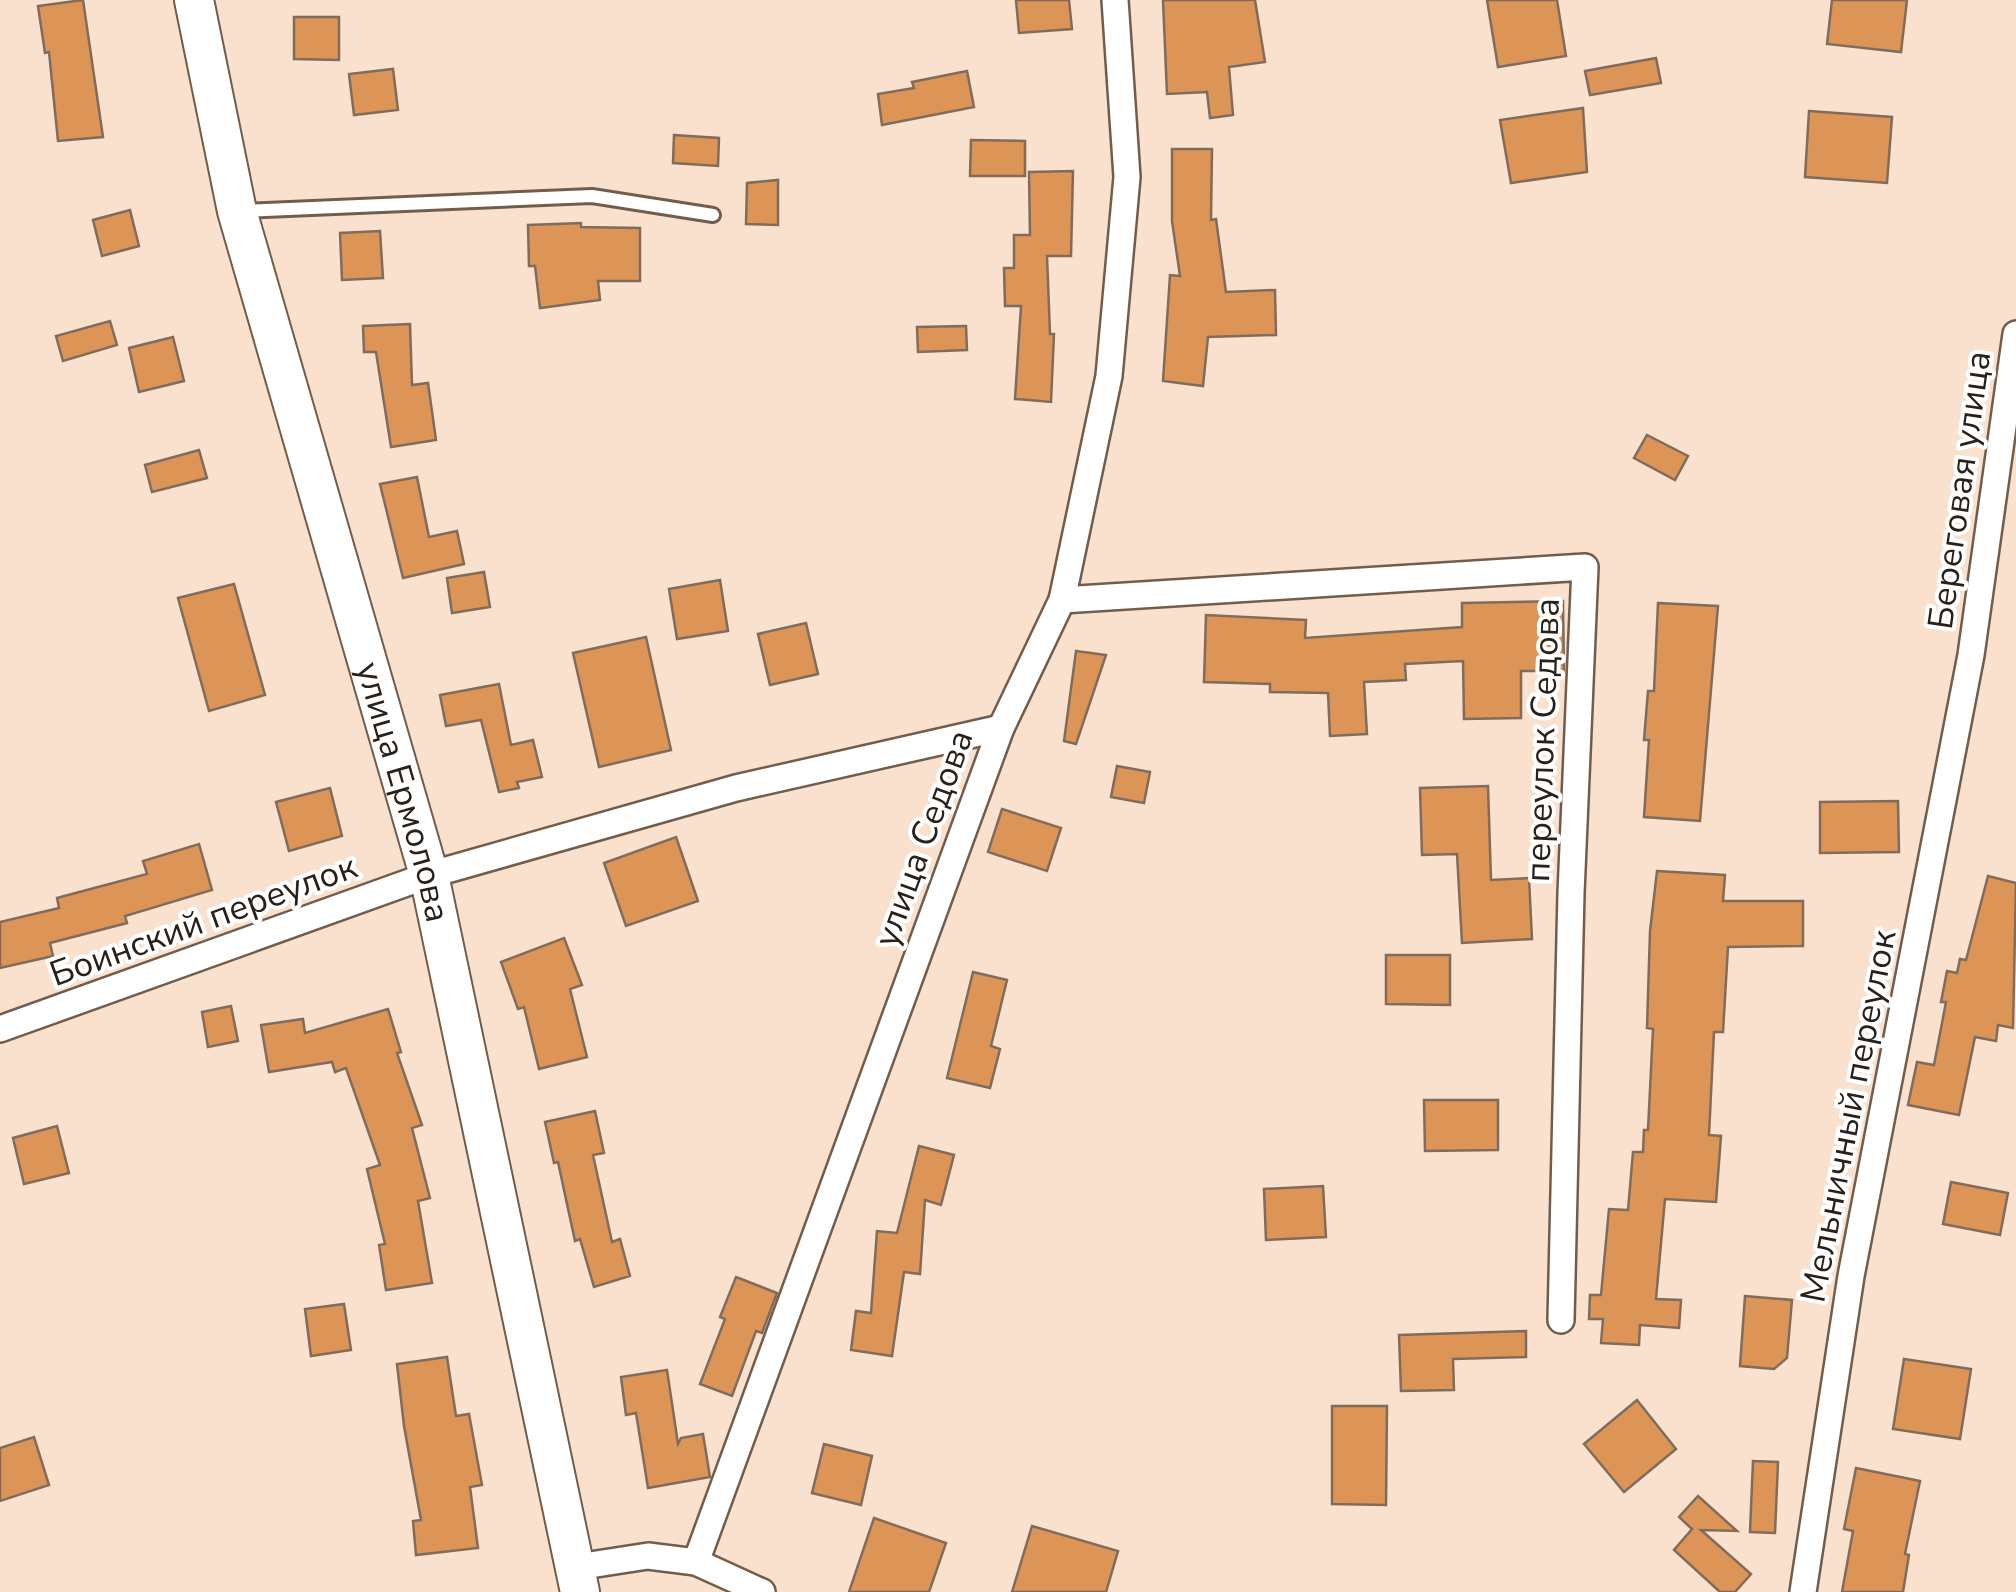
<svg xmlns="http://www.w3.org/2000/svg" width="2016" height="1592" font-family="'Nunito Sans',sans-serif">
<rect width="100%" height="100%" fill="#f9e1ce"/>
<g fill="#dc9557" stroke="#816c5c" stroke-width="2.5">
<path d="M83,0L103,137L58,141L49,52L45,53L38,6Z"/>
<path d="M1016,0H1069L1072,29L1019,33Z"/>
<path d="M1163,0H1255L1265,62L1229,67L1233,115L1210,118L1207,92L1167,94Z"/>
<path d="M1487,0H1557L1566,56L1498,67Z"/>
<path d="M1832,0H1907L1901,52L1827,44Z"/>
<path d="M294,17H339V60L294,59Z"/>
<path d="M1656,58L1661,83L1590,95L1585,71Z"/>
<path d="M393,69L398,110L354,115L349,74Z"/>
<path d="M967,71L974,107L882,125L878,94L914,88L912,82Z"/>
<path d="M1583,108L1587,172L1511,183L1500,120Z"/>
<path d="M1809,111L1892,117L1887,183L1805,177Z"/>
<path d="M674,135L719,138L718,166L673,163Z"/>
<path d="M971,140L1025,141V176H970Z"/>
<path d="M1172,149H1212L1211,220L1216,219L1226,292L1275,290L1276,335L1208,337L1203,386L1163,381L1170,275L1180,276L1172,221Z"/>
<path d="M1073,171L1071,256H1047L1050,334H1054L1051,402L1015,399L1021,306H1005L1004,268H1014V235H1030L1029,172Z"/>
<path d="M778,180V225L746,224L747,183Z"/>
<path d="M130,210L139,246L102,256L93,220Z"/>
<path d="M581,223V227L640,228V281H598L600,300L540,308L535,266H529L528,225Z"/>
<path d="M380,231L383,278L342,280L340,233Z"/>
<path d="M110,321L117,345L63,361L56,336Z"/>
<path d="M410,324L412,385L428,383L436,440L391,447L376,352H364L363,326Z"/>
<path d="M966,326L967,350L918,352L917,327Z"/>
<path d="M173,337L184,381L139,392L129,348Z"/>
<path d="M1647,435L1688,456L1675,480L1634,458Z"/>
<path d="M199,450L207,478L152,492L145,465Z"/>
<path d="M417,477L429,537L457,531L464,564L403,578L380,484Z"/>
<path d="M484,572L490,607L452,613L447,578Z"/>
<path d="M720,580L728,631L677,639L669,589Z"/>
<path d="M234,584L265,695L209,711L178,598Z"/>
<path d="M1563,601L1564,671H1521V718L1464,719L1463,661L1405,664L1406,680L1364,682L1367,734L1330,736L1328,693L1270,692V684L1204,682L1206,615L1306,620L1305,638L1462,627V603Z"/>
<path d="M1658,603L1718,606L1700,821L1644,817L1649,740H1644L1648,691H1654Z"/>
<path d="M806,623L818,674L770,685L758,634Z"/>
<path d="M646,637L671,750L599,767L573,653Z"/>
<path d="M1076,651L1106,655L1076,744L1064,741Z"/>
<path d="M499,684L511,745L533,740L542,777L517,782L519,788L499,792L481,720L446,726L440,695Z"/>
<path d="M1117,766L1150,772L1144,803L1111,797Z"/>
<path d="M1488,786L1491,880L1529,878L1532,939L1462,943L1457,854L1422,855L1420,788Z"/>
<path d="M330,788L342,836L289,851L276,802Z"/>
<path d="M1898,801L1899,852L1820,853V802Z"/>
<path d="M1002,809L1061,828L1047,871L988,852Z"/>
<path d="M676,837L698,901L626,926L604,863Z"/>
<path d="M199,844L212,890L125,916L127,923L50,943L53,956L0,968V922L59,908L57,898L147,874L143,861Z"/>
<path d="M1657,871L1725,875L1723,901H1803V946L1728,947L1723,1032H1714L1709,1135L1721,1136L1716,1202L1665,1199L1656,1299L1681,1300L1679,1328L1640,1325L1639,1345L1601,1343L1603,1319H1589L1590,1295H1601L1609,1209L1628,1210L1633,1152H1643L1644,1130H1648L1653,1029L1647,1028L1650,931Z"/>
<path d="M1988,876L2016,883L2013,1028L1998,1025L1996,1041L1975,1037L1959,1115L1908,1105L1917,1062L1934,1065L1946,1002H1941L1947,971L1957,973L1960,959L1966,960Z"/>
<path d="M564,938L582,985L570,989L587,1057L539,1069L524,1007L518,1009L501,962Z"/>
<path d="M1386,955H1450V1005L1386,1004Z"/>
<path d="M973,972L1007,980L991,1046L1000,1049L990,1088L947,1078Z"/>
<path d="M231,1006L238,1041L208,1047L202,1012Z"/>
<path d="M388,1009L401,1052L397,1053L422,1125L412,1128L430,1198L418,1201L432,1283L386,1290L379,1245L385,1244L367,1169L380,1165L346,1068L335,1072L332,1062L269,1072L261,1025L303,1019L305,1033Z"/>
<path d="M1424,1100H1498V1150L1425,1151Z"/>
<path d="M595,1111L604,1153L593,1155L612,1242L620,1239L630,1276L594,1287L580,1239L575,1241L558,1162L554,1163L545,1122Z"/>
<path d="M57,1126L69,1173L24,1184L13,1138Z"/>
<path d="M919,1146L954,1155L941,1205L925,1200L920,1274L904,1272L892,1356L851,1350L856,1311L871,1313L877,1231L897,1233Z"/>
<path d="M1951,1182L2008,1193L2000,1235L1943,1224Z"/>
<path d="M1323,1186L1326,1237L1266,1240L1264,1189Z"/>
<path d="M736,1277L777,1293L762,1333L756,1331L732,1396L700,1384L725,1319L720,1317Z"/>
<path d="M1745,1296L1792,1300L1787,1358L1774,1369L1740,1366Z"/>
<path d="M344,1304L351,1350L311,1356L305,1309Z"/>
<path d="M1526,1331V1357L1453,1359L1454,1390L1401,1391L1399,1335Z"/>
<path d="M447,1357L456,1416L469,1414L482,1485L470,1487L478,1548L416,1555L413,1521L421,1520L404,1426L397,1364Z"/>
<path d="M1904,1359L1971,1369L1960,1439L1893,1429Z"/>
<path d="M667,1370L678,1444L681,1438L703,1434L710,1477L648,1488L636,1413L626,1415L621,1377Z"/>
<path d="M1637,1400L1676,1449L1624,1492L1584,1444Z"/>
<path d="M1332,1406H1387L1386,1505L1332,1504Z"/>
<path d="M34,1437L49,1485L0,1501V1448Z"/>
<path d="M824,1444L872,1456L861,1505L812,1493Z"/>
<path d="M1753,1461L1778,1462L1775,1533L1750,1532Z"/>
<path d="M1856,1468L1920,1481L1905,1554L1909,1555L1903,1592H1842L1853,1531L1844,1529Z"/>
<path d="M1698,1496L1737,1531L1701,1530L1751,1574L1735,1592H1720L1674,1550L1692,1529L1679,1517Z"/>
<path d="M874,1518L946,1543L929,1592H849Z"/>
<path d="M1032,1526L1118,1551L1106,1592H1012Z"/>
</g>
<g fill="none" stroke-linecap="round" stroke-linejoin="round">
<defs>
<path id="lane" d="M242,211L592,196L713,215"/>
<g id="street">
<path d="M1062,600L1585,567L1571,893L1561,1320"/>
<path d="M0,1029L429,875L736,788L1001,728"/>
<path d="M696,1562L762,1592"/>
<path d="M577,1567L648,1556L696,1562L1001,728L1062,600L1109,376L1127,177L1115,0"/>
<path d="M1803,1592L1851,1276L1971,655L2016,334"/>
</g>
<g id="secondary">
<path id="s1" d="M194,0L237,211L429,875L580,1592"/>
</g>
</defs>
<use href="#lane" stroke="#725d4d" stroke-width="18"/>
<use href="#street" stroke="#725d4d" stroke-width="30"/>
<use href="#secondary" stroke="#725d4d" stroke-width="42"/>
<use href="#lane" stroke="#fff" stroke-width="12"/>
<use href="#street" stroke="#fff" stroke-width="25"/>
<use href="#secondary" stroke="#fff" stroke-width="38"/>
</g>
<g text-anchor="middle" stroke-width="8" stroke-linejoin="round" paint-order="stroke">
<g font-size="35" fill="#282019" stroke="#fff">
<text transform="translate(1959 490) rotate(-82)" y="12">Береговая улица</text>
<text transform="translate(1542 740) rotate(-88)" y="12">переулок Седова</text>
<text dy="12" stroke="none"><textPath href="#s1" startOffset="820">улица Ермолова</textPath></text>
<text transform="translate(923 838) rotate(-70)" y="12">улица Седова</text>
<text transform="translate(203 920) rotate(-20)" y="12">Боинский переулок</text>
<text transform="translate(1848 1116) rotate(-79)" y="12">Мельничный переулок</text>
</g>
</g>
</svg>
